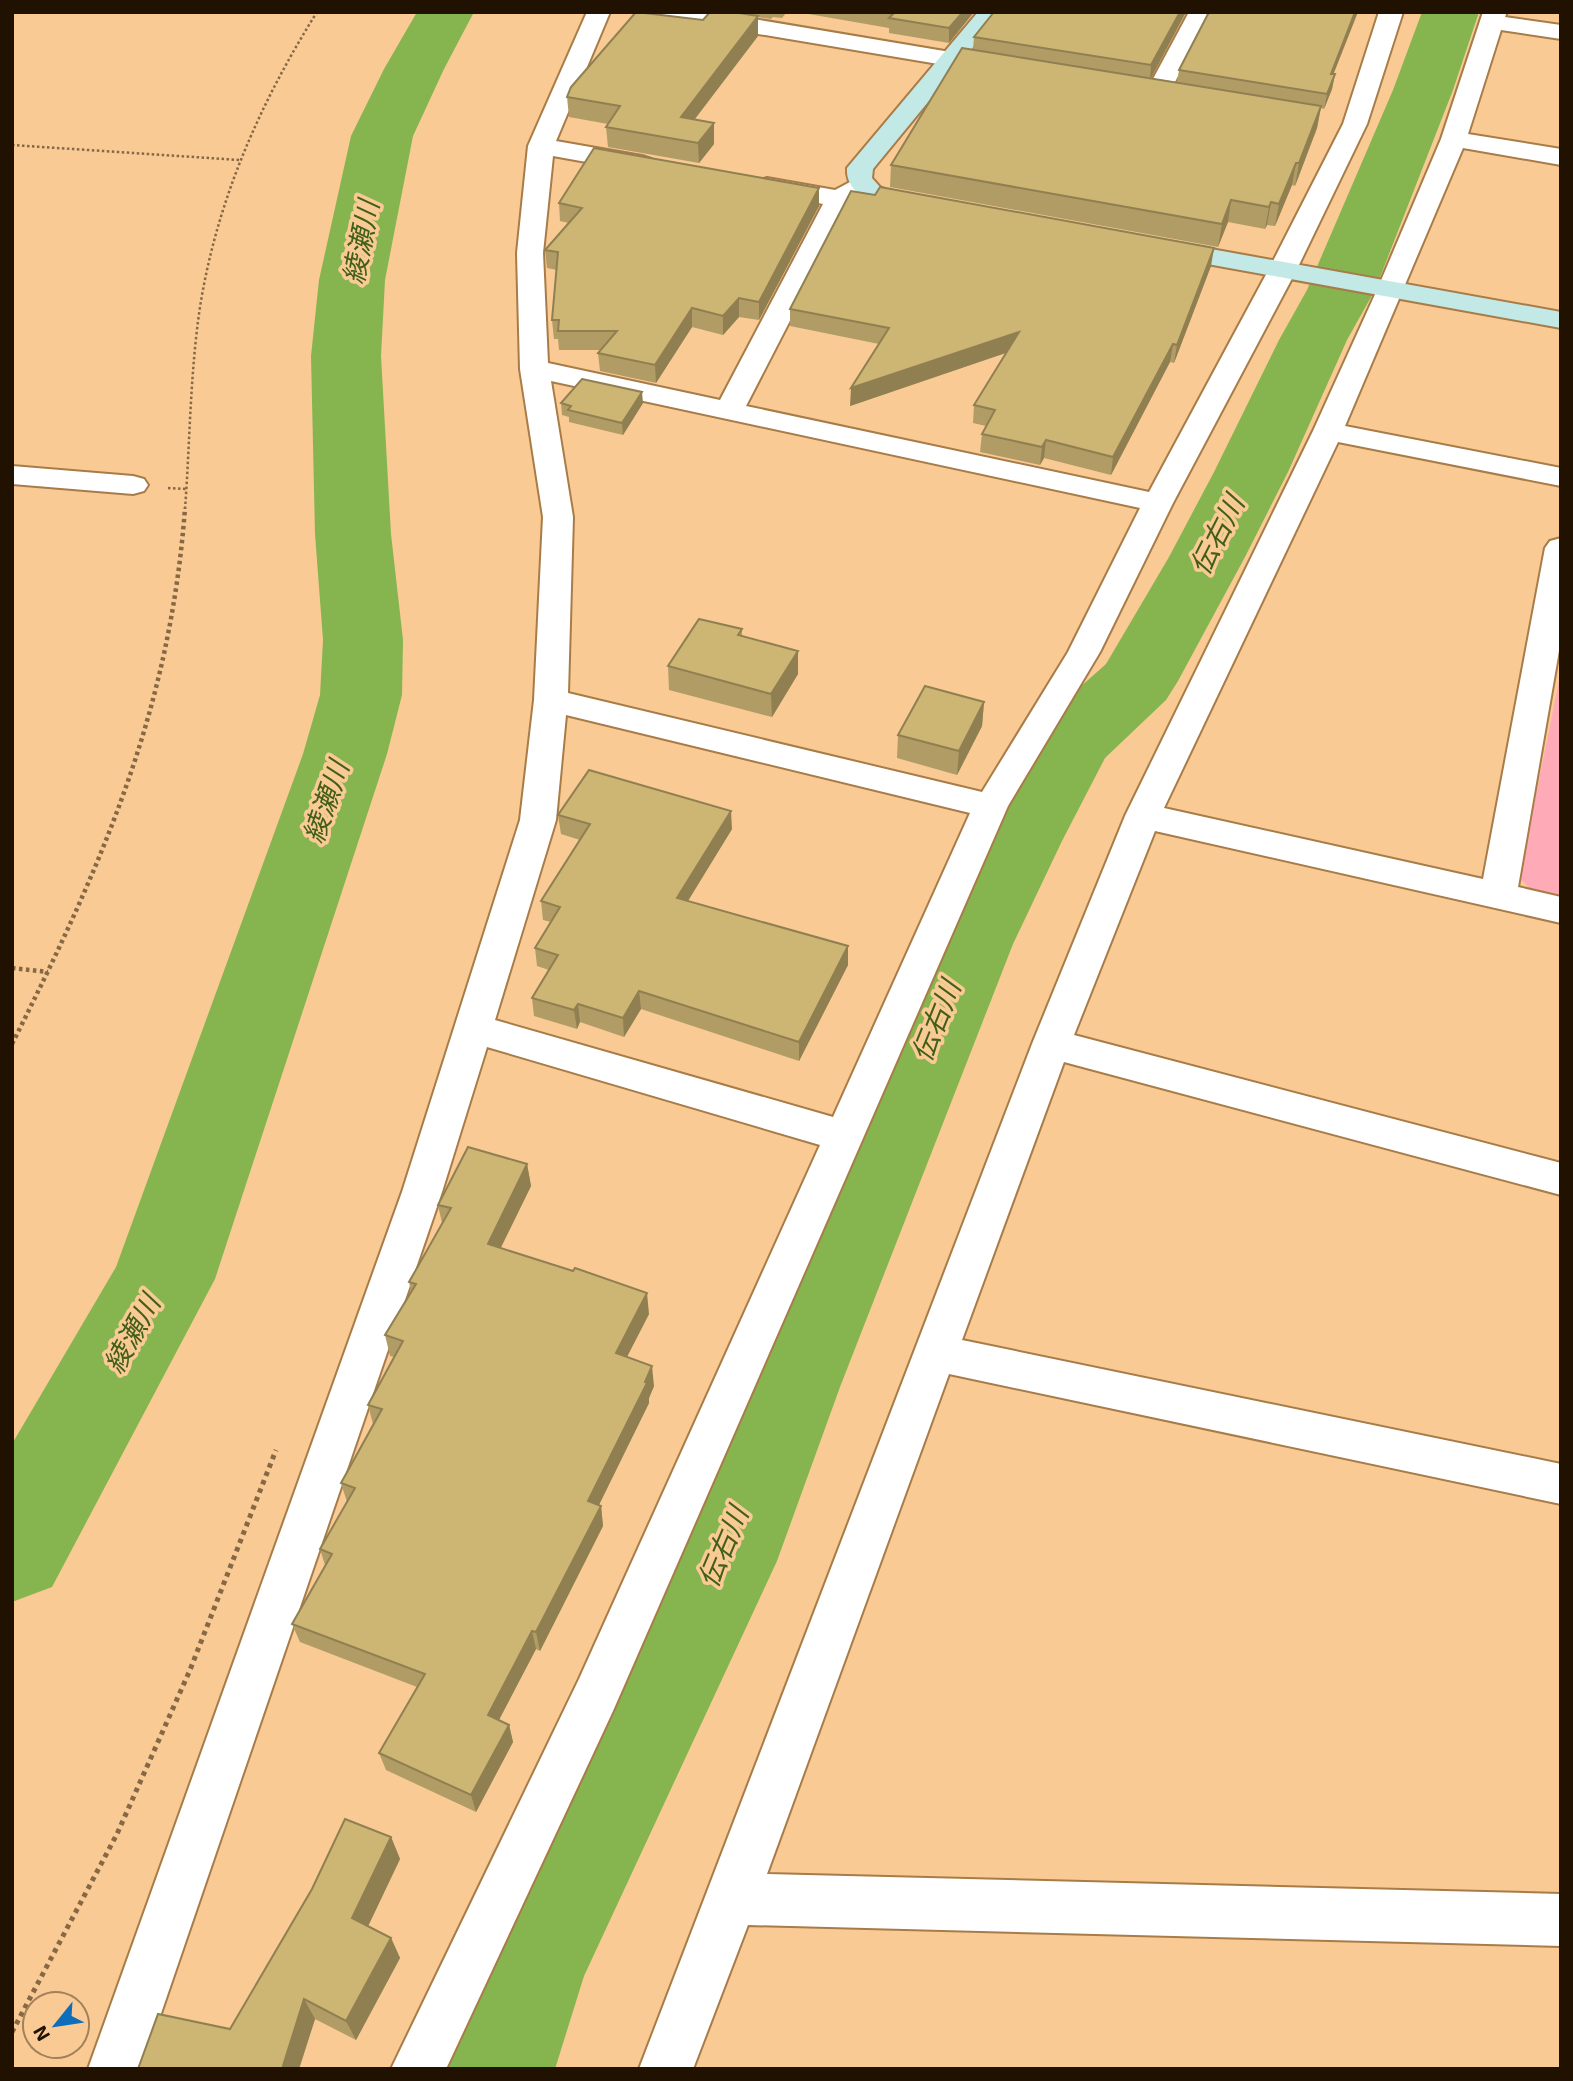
<svg xmlns="http://www.w3.org/2000/svg" width="1573" height="2081" font-family="'Exo 2','Noto Sans JP',sans-serif">
<rect width="100%" height="100%" fill="#f9ca94"/>
<path fill="#ffabb7" d="M1560,676H1561V899L1535,893L1519,878Z"/>
<g fill="none" stroke-linecap="round" stroke-linejoin="round">
<g fill="#86b54f" fill-rule="evenodd">
<path d="M417,12H474L444,69L413,136L385,280L381,356L391,534L403,640L402,695L387,754L215,1279L52,1587L12,1602V1444L116,1267L303,754L320,695L323,640L315,534L311,356L319,280L351,136L384,69Z"/>
<path d="M1422,12H1479L1453,90L1375,290L1347,340L1288,472L1245,557L1178,681L1166,700L1105,758L1062,841L1013,944L840,1387L777,1561L584,1976L555,2069H423L480,1916L671,1541L732,1387L923,944L974,841L1042,721L1106,664L1169,557L1214,472L1279,340L1307,290L1393,90Z"/>
</g>
<defs>
<g id="street">
<path d="M587,12H610L556,141L642,156L651,159L655,164L651,169L642,172L553,156L543,253L548,363L720,400L823,204L758,191L754,186L758,181L767,178L835,190L850,182L859,179L868,182L872,187L868,192L850,204L746,406L1149,492L1269,269L1343,124L1379,12H1403L1367,124L1297,269L1173,503L1100,652L1008,806L613,1711L446,2069H391L579,1679L820,1145L487,1047L442,1192L142,2069H88L402,1192L520,820L534,700L543,517L520,369L517,253L528,146ZM551,381L1140,508L1068,652L982,792L568,693L573,517ZM566,715L970,813L833,1117L495,1020L556,820Z"/>
<path d="M658,12H712L992,59L1000,61L1004,66L1000,71L992,73L669,19L661,17Z"/>
<path d="M1189,12H1212L1167,97L1158,99L1149,97L1146,92Z"/>
<path d="M1483,12H1507L1505,17L1561,25V39L1501,30L1468,134L1561,149V165L1463,148L1345,426L1561,468V486L1338,442L1164,808L1483,879L1545,548L1550,541L1561,538V639L1518,887L1561,897V923L1155,831L1074,1035L1561,1163V1195L1064,1062L962,1340L1561,1464V1504L949,1374L767,1874L1561,1894V1946L748,1925L693,2069H639L1032,1044L1125,816L1313,431L1377,290L1441,139Z"/>
<path d="M12,466L133,476L144,479L148,485L144,491L133,494L12,484Z"/>
</g>
<g id="secondary">
<path d="M978,12H1002L873,169L872,178L880,187L891,192L935,200L939,206L935,212C908,218 844,204 847,168Z"/>
<path d="M1161,240L1561,312V328L1152,254L1148,248L1152,242Z"/>
</g>
</defs>
<use href="#street" stroke="#a77c48" stroke-width="4"/>
<use href="#secondary" stroke="#a77c48" stroke-width="4"/>
<g stroke="#866845" stroke-width="2.5" stroke-dasharray="2.5 2.5" stroke-linecap="butt">
<path d="M12,145L239,160"/>
<path d="M168,488L187,489"/>
<path d="M185,509C190,442 190,374 200,307C217,200 260,103 317,12"/>
</g>
<g stroke="#866845" stroke-width="4.5" stroke-dasharray="3.5 3.5" stroke-linecap="butt">
<path d="M12,968L48,972"/>
<path d="M12,1044C102,865 170,711 185,508"/>
</g>
<path stroke="#866845" stroke-width="5" stroke-dasharray="4.5 4.5" stroke-linecap="butt" d="M12,2032L117,1834L190,1670L276,1450"/>
<use href="#street" fill="#fff" fill-rule="evenodd"/>
<use href="#secondary" fill="#c3e9e7" fill-rule="evenodd"/>
</g>
<g fill="#b09c64">
<path d="M710,12H787L782,18L773,17L771,19L758,17V36L695,119L714,144L699,163L608,147L606,127L608,124L569,117L567,97L703,20Z"/>
<path d="M797,12H974L949,43L889,33V28Z"/>
<path d="M1186,12L1151,78L1177,82L1179,70L1335,74L1332,89L1324,109L1321,108L1317,128L1295,186L1292,185L1275,226L1267,225L1265,229L1228,222L1218,247L890,187L891,165L973,49L974,37Z"/>
<path d="M559,203L819,206L759,320L739,317L723,335L692,327L656,383L600,371L598,353L601,350H559L558,339H554L552,320L557,270L547,268L545,250L569,223L560,221Z"/>
<path d="M1211,266L1174,363L1170,362L1111,475L1044,458L1040,465L980,452L982,434L986,426L973,423L974,405L1006,353L850,406L879,344L790,326V309Z"/>
<path d="M561,403H643L623,435L569,422V417L562,415Z"/>
<path d="M742,629V636L798,674L772,717L669,690L668,666Z"/>
<path d="M984,702L982,726L957,775L897,758L898,735Z"/>
<path d="M558,815L732,829L688,901L848,946V965L799,1061L641,1009L624,1037L580,1022L577,1029L534,1016L532,998L549,970L537,966L535,948L551,922L543,920L541,901L580,840L561,834Z"/>
<path d="M527,1164L531,1186L500,1248L649,1314L627,1357L654,1386L649,1398V1403L599,1505L601,1506L603,1526L540,1651L536,1649L499,1720L509,1725L513,1742L476,1812L386,1770L379,1753L417,1687L300,1642L292,1624L325,1565L320,1549L347,1502L341,1483L373,1424L368,1405L394,1357L390,1356L385,1335L411,1291L409,1282L442,1223L438,1205Z"/>
<path d="M391,1837L400,1859L368,1926L391,1938L400,1958L356,2040L315,2019L299,2069H138L230,2029Z"/>
</g>
<g fill="#907f51">
<path d="M963,12H974L949,43V28Z"/>
<path d="M1180,12H1186L1150,80L1151,65Z"/>
<path d="M1355,12H1358L1328,88L1331,74Z"/>
<path d="M758,16V36L681,137V117Z"/>
<path d="M1335,74L1332,89L1324,109L1327,94Z"/>
<path d="M1321,106L1317,128L1295,186L1299,163Z"/>
<path d="M714,123V144L699,163L698,143Z"/>
<path d="M1296,163L1292,185L1275,226L1279,204Z"/>
<path d="M819,188V206L759,320V302Z"/>
<path d="M1231,200L1228,222L1218,247L1222,224Z"/>
<path d="M1271,202L1267,225L1265,229L1269,207Z"/>
<path d="M1214,248L1211,266L1174,363L1177,345Z"/>
<path d="M739,298V317L723,335V316Z"/>
<path d="M692,308V327L656,383L655,365Z"/>
<path d="M1019,332L1017,349L850,406L851,388Z"/>
<path d="M1173,344L1170,362L1111,475L1113,457Z"/>
<path d="M642,392L643,403L623,435L622,423Z"/>
<path d="M1046,440L1044,458L1040,465L1042,447Z"/>
<path d="M798,651V674L772,717L771,694Z"/>
<path d="M984,702L982,726L957,775L959,751Z"/>
<path d="M731,811L732,829L678,917L677,898Z"/>
<path d="M848,946V965L799,1061V1042Z"/>
<path d="M639,991L641,1009L624,1037L623,1018Z"/>
<path d="M578,1004L580,1022L577,1029L574,1010Z"/>
<path d="M527,1164L531,1186L492,1266L488,1244Z"/>
<path d="M647,1293L649,1314L618,1374L616,1353Z"/>
<path d="M652,1366L654,1386L649,1398V1403L591,1521L588,1501Z"/>
<path d="M601,1506L603,1526L540,1651L536,1632Z"/>
<path d="M532,1631L536,1649L492,1733L488,1715Z"/>
<path d="M509,1725L513,1742L476,1812L471,1795Z"/>
<path d="M391,1837L400,1859L362,1939L352,1918Z"/>
<path d="M391,1938L400,1958L356,2040L346,2021Z"/>
<path d="M304,1999L315,2019L299,2069H282Z"/>
</g>
<g fill="#cdb574" stroke="#907f51" stroke-width="2">
<path d="M636,12L703,20L710,12H733L758,16L681,117L714,123L698,143L606,127L620,106L567,97L571,87Z"/>
<path d="M883,12H963L949,28L889,18L893,14Z"/>
<path d="M994,12H1180L1151,65L974,37Z"/>
<path d="M1209,12H1355L1331,74H1335L1327,94L1179,70Z"/>
<path d="M962,48L1321,106L1299,163H1296L1279,204L1271,202L1269,207L1231,200L1222,224L891,165Z"/>
<path d="M594,148L819,188L759,302L739,298L723,316L692,308L655,365L598,353L617,331H558L559,320H552L558,252L545,250L582,208L559,203Z"/>
<path d="M880,187L1214,248L1177,345L1173,344L1113,457L1046,440L1042,447L982,434L995,410L974,405L1019,332L851,388L889,328L790,309L851,191L875,195Z"/>
<path d="M582,379L642,392L622,423L568,410L571,406L561,403Z"/>
<path d="M699,619L742,629L738,635L798,651L771,694L668,666Z"/>
<path d="M925,686L984,702L959,751L898,735Z"/>
<path d="M589,770L731,811L677,898L848,946L799,1042L639,991L623,1018L578,1004L574,1010L532,998L558,955L535,948L560,907L541,901L590,824L558,815Z"/>
<path d="M468,1147L527,1164L488,1244L573,1271L575,1268L647,1293L616,1353L652,1366L645,1382L647,1383L588,1501L601,1506L536,1632L532,1631L488,1715L509,1725L471,1795L379,1753L425,1674L292,1624L332,1554L320,1549L355,1488L341,1483L382,1409L368,1405L403,1341L385,1335L416,1284L409,1282L451,1208L438,1205Z"/>
<path d="M345,1819L391,1837L352,1918L391,1938L346,2021L304,1999L282,2069H138L158,2014L230,2029L312,1889Z"/>
</g>
<g text-anchor="middle" stroke-width="7" stroke-linejoin="round" paint-order="stroke">
<g font-size="28" font-style="italic" fill="#415f19" stroke="#f9ca94">
<text transform="translate(361 242) rotate(-79)" y="10">綾瀬川</text>
<text transform="translate(1217 535) rotate(-63)" y="10">伝右川</text>
<text transform="translate(326 802) rotate(-71)" y="10">綾瀬川</text>
<text transform="translate(936 1021) rotate(-68)" y="10">伝右川</text>
<text transform="translate(132 1334) rotate(-61)" y="10">綾瀬川</text>
<text transform="translate(723 1547) rotate(-67)" y="10">伝右川</text>
</g>
</g>
<rect width="1573" height="2081" fill="none" stroke="#211100" stroke-width="28"/>
<g transform="translate(56 2025) rotate(240)"><circle r="33" fill="#f9ca94" stroke="#a38059" stroke-width="2"/>
<path d="M0-5L12 26L0 18L-12 26Z" fill="#0e6ebb"/>
<text y="-10" font-size="19" font-weight="bold" text-anchor="middle" fill="#211100">N</text>
</g>
</svg>
